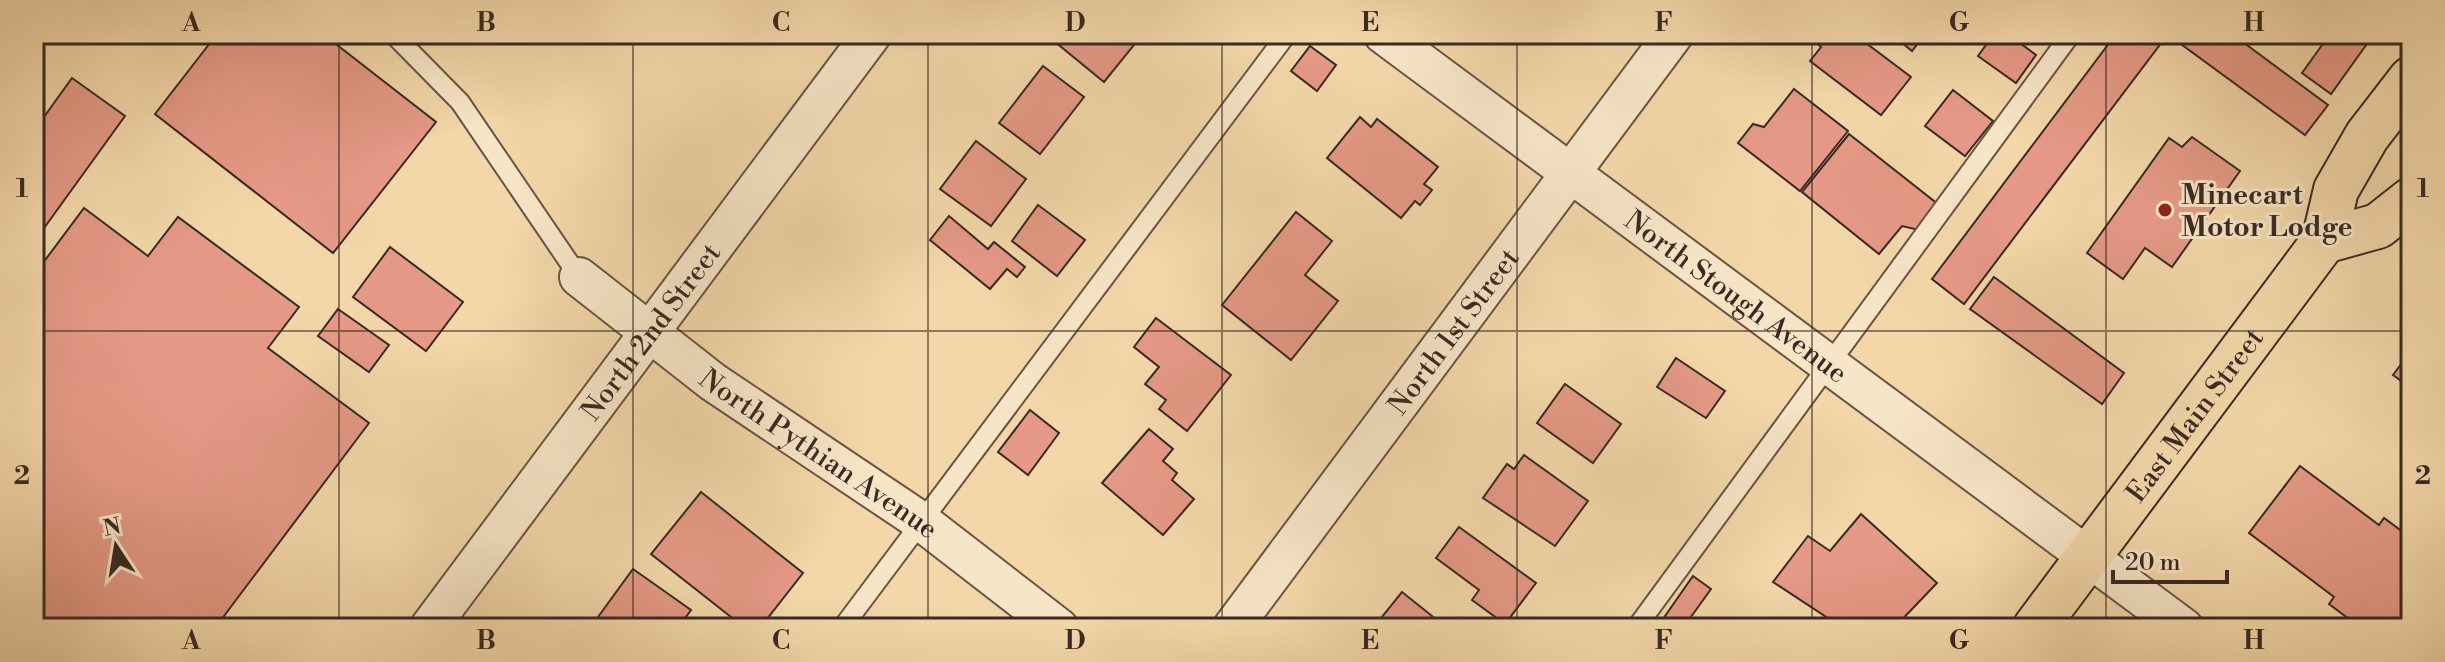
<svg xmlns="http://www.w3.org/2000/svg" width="2445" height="662" font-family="'Libre Bodoni',serif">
<rect width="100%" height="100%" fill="#f3d7a9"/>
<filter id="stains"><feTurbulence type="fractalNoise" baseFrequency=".0025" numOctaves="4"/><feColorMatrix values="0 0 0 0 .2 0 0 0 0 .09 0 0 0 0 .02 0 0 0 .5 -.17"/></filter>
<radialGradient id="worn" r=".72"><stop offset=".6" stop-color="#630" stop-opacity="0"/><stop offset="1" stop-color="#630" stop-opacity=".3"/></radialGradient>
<g fill="#e59986" stroke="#382a23" stroke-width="2">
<path d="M217,34H323L436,122L333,253L155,114Z"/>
<path d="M1060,34H1120L1134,45L1104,82L1054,41Z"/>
<path d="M1817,34H1854L1911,77L1881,115L1810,61L1821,47L1812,39Z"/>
<path d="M1891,34H1925L1912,51Z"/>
<path d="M1994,34H2008L2036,55L2016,83L1978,56Z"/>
<path d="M2116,34H2168L1964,304L1932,279Z"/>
<path d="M2178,34H2232L2328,105L2305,135L2174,39Z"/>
<path d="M2330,34H2374L2331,94L2302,73Z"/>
<path d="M1310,46L1336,65L1317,91L1291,71Z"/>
<path d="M1043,66L1084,97L1040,154L999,123Z"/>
<path d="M72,78L125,116L34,242V131Z"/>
<path d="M1794,89L1848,131L1800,191L1738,143L1753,124L1764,127Z"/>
<path d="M1953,90L1993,121L1965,156L1925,126Z"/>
<path d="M1360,117L1371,127L1377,119L1438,167L1424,184L1432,190L1420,205L1415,201L1401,218L1327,158Z"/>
<path d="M1849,134L1939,205L1919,230L1902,226L1879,254L1802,192Z"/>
<path d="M2192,137L2240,171L2172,267L2145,248L2123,279L2087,253L2169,138L2182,147Z"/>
<path d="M976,141L1026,179L991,226L940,189Z"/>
<path d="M1038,205L1085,240L1057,276L1012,241Z"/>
<path d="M84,208L148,256L178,217L299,307L268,348L369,423L215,628H34V275Z"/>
<path d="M1296,212L1332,241L1305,275L1338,301L1291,360L1222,305Z"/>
<path d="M949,216L988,249L994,242L1025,267L1017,277L1007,269L990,289L930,240Z"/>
<path d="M390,247L463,302L426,351L353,297Z"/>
<path d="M1994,277L2124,373L2102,404L1970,309Z"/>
<path d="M338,309L389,345L369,372L318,336Z"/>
<path d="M1156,318L1231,375L1187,431L1159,409L1166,400L1145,384L1159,367L1134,347Z"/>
<path d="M2411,351V388L2393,375Z"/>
<path d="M1676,358L1725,391L1706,418L1657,387Z"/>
<path d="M1565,384L1621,424L1593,463L1537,423Z"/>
<path d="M1030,410L1059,433L1028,475L998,452Z"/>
<path d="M1149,429L1173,449L1163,461L1177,473L1172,480L1194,499L1163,535L1102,483Z"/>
<path d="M1524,455L1588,501L1555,546L1483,498L1507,464L1514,469Z"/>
<path d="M2300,466L2379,525L2384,518L2411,538V628H2361L2329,604L2334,597L2249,533Z"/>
<path d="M701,492L803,573L760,628H745L651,554Z"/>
<path d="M1861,514L1937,583L1894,628H1843L1773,582L1808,536L1830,551Z"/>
<path d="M1459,527L1536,583L1505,624L1472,600L1479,590L1436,558Z"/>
<path d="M633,569L691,610L678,628H590Z"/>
<path d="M1693,576L1711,589L1683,628H1676L1663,619Z"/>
<path d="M1402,592L1447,628H1373Z"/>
</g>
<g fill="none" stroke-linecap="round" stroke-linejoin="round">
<defs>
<g id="lane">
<path d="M393,34L460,102L579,277"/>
<path d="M842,628L1287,34"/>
<path d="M1636,628L2071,34"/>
</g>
<g id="street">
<path id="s1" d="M1383,34L2184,628"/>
<path id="s2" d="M579,277L713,382L922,522L1059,628"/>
<path id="s3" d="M429,628L872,34"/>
<path id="s4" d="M1232,628L1674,34"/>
</g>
<g id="primary">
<path d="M2324,241L2378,226L2411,200"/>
<path id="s5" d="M2035,628L2324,241L2336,190L2367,136L2411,79"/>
</g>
</defs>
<use href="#lane" stroke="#675544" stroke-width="22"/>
<use href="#street" stroke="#675544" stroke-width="42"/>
<use href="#primary" stroke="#382a23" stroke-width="48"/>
<use href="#lane" stroke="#f7e5c7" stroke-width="18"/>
<use href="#street" stroke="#f7e5c7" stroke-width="38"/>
<use href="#primary" stroke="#f3d7a9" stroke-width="44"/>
</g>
<path fill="none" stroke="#382a23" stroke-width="2" stroke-opacity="0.55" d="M339,34V628M633,34V628M928,34V628M1222,34V628M1517,34V628M1812,34V628M2106,34V628M34,331H2411"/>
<circle fill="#8f2418" stroke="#f7e5c7" stroke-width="3" cx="2165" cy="210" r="8"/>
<g text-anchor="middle" stroke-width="6" stroke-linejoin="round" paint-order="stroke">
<g font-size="28" font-weight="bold" fill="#382a23" stroke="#f7e5c7" text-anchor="start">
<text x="2181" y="204">Minecart<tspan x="2181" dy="32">Motor Lodge</tspan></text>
</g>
<g font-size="28" fill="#382a23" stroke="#f7e5c7">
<text dy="10" stroke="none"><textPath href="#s1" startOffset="440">North Stough Avenue</textPath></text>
<text dy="10" stroke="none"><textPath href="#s3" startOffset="370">North 2nd Street</textPath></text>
<text dy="10" stroke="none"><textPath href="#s4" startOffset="370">North 1st Street</textPath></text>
<text dy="10" stroke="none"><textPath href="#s5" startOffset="266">East Main Street</textPath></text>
<text dy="10" stroke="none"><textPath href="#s2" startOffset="298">North Pythian Avenue</textPath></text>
</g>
</g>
<rect width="2445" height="662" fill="none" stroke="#f3d7a9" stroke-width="88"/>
<g transform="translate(116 546) rotate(348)" stroke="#f7e5c7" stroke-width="6" paint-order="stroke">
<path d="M0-6L14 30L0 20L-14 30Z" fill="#382a23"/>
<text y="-12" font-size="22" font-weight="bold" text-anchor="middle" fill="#382a23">N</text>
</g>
<path d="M2113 570v12h114v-12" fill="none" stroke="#382a23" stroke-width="4"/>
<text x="2125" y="570" font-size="24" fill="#382a23" stroke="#f7e5c7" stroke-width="6" paint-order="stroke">20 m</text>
<rect x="44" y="44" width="2357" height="574" fill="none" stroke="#382a23" stroke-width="3"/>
<g font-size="26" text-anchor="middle" font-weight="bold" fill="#382a23">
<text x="191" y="31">A</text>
<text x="486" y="31">B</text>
<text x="781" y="31">C</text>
<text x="1075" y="31">D</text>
<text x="1370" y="31">E</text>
<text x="1664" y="31">F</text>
<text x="1959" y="31">G</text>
<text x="2254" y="31">H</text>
<text x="22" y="197">1</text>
<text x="2423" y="197">1</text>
<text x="22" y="484">2</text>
<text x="2423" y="484">2</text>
<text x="191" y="649">A</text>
<text x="486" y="649">B</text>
<text x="781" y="649">C</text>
<text x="1075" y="649">D</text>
<text x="1370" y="649">E</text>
<text x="1664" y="649">F</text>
<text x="1959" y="649">G</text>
<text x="2254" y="649">H</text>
</g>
<rect width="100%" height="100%" filter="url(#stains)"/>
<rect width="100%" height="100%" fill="url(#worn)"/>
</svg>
